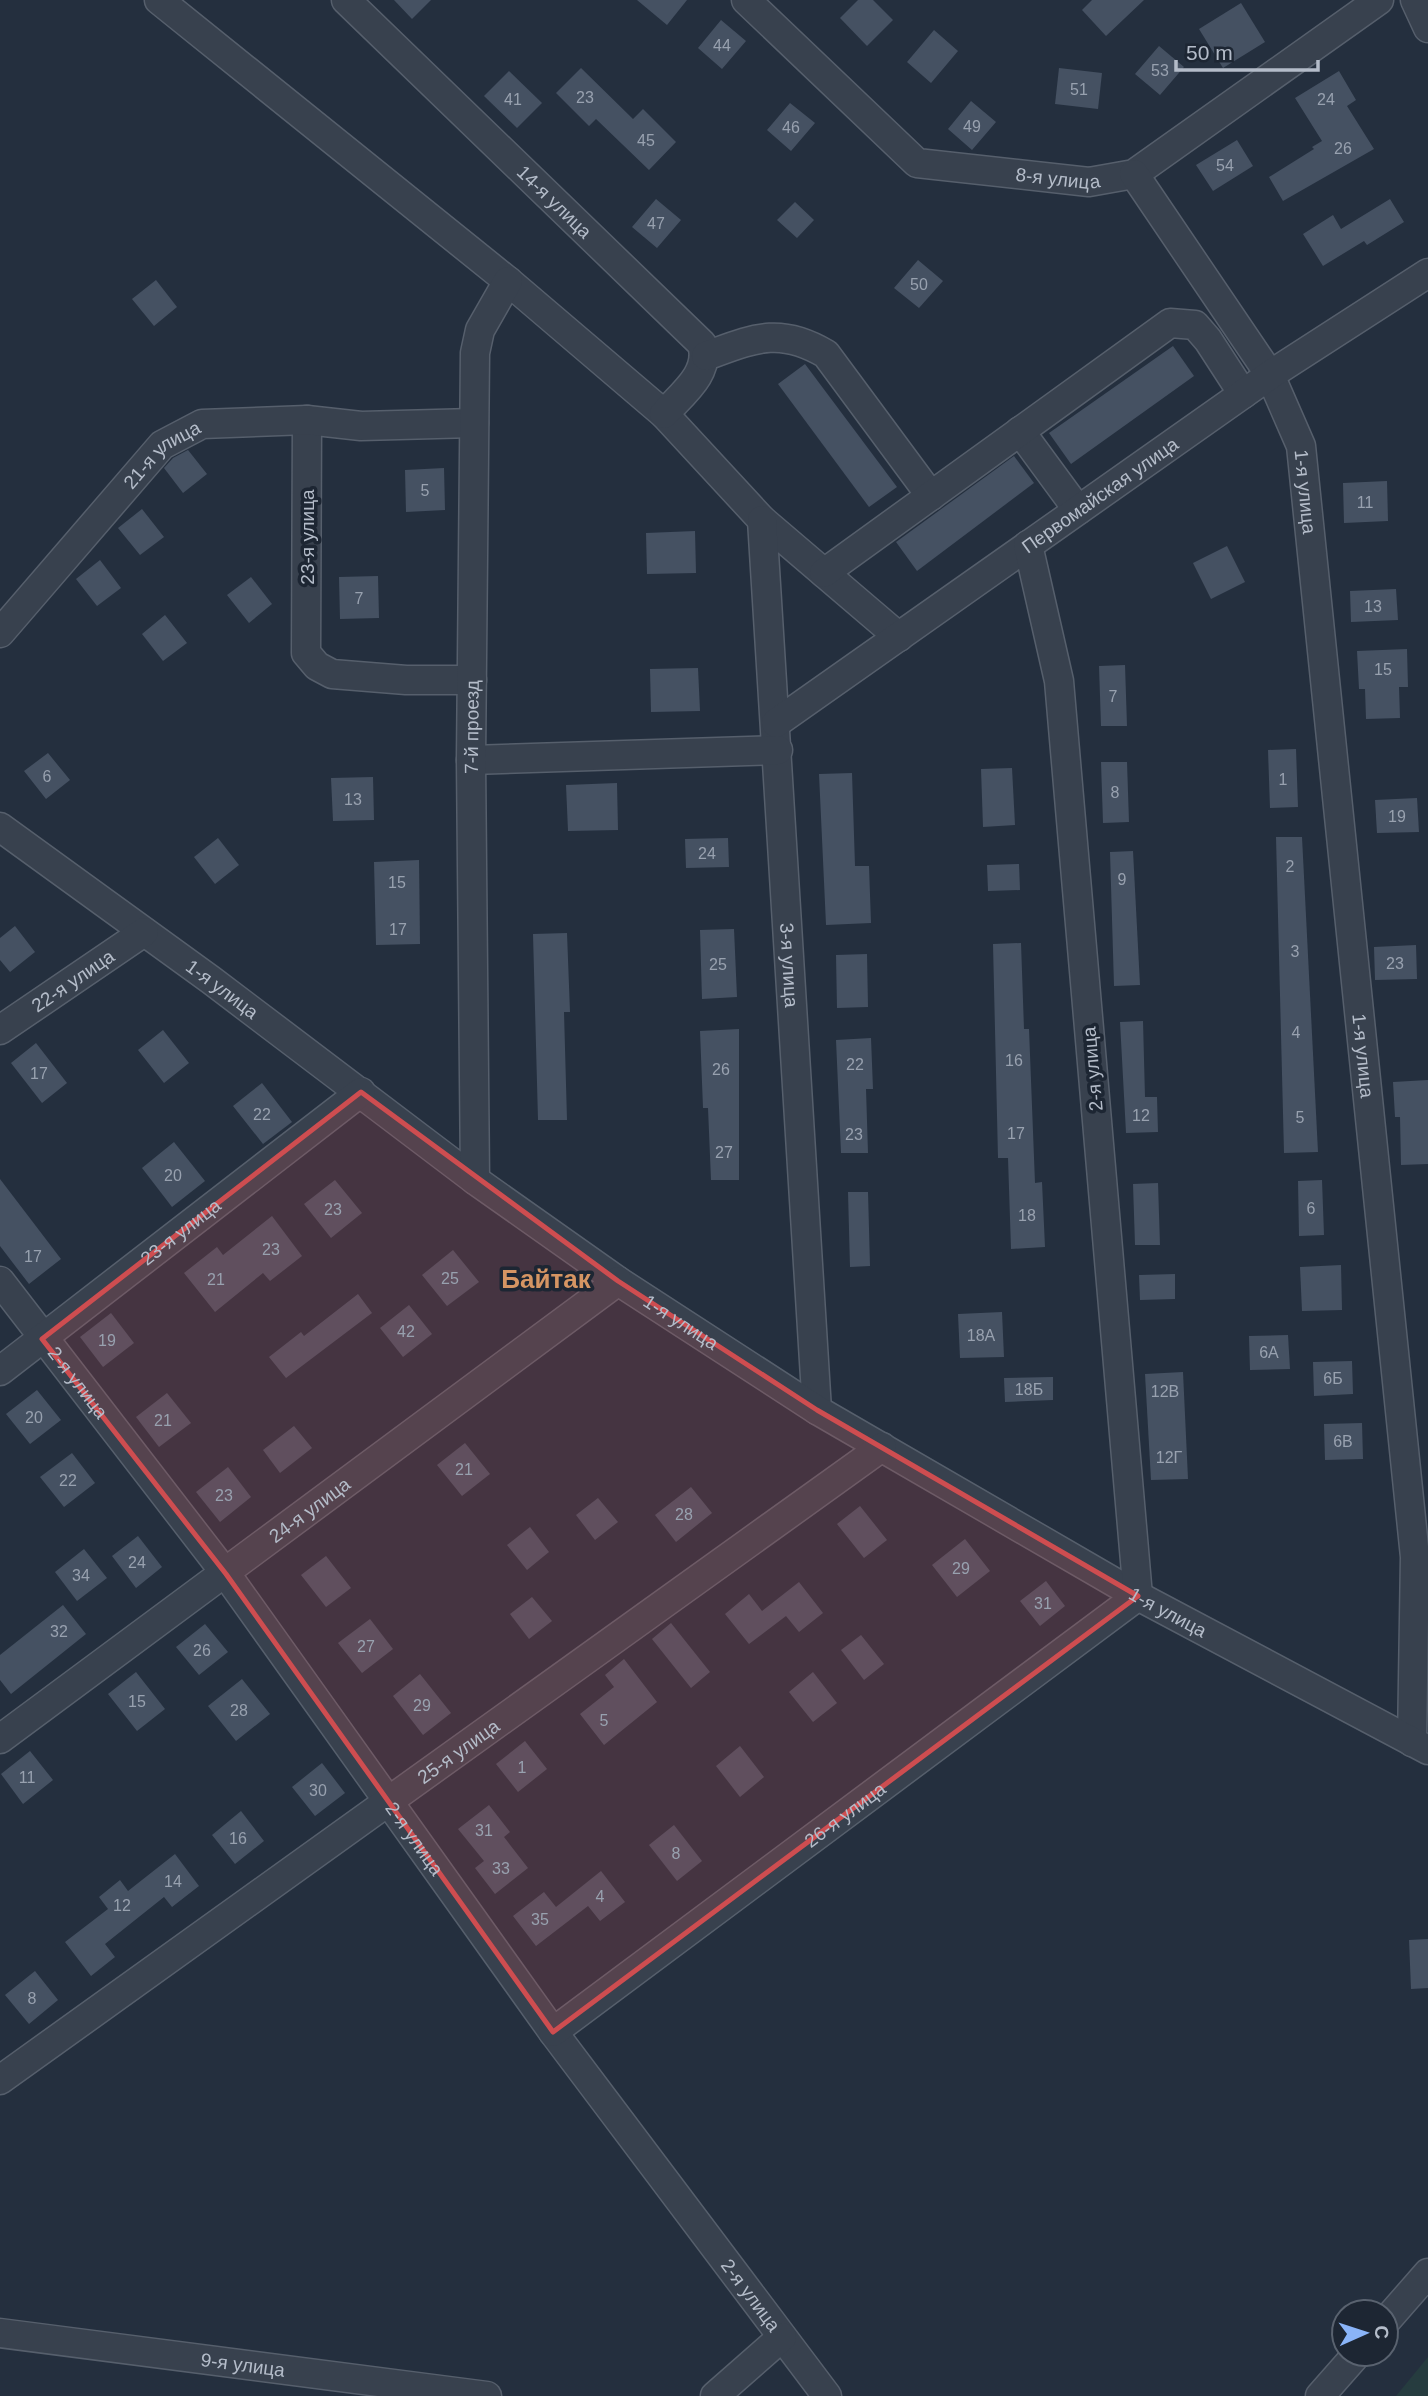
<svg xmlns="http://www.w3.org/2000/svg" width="1428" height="2396" font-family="Arial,sans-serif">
<rect width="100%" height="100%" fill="#242f3e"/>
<path fill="#263c3f" d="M1428,2357V2396H1396Z"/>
<g fill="#455162">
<path d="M394,0H431L412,19Z"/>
<path d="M637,0H687L667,25Z"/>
<path d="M858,0H873L893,20L867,46L840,18Z"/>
<path d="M1092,0H1144L1106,36L1082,10Z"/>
<path d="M1241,3L1265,42L1223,68L1199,29Z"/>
<path d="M721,20L746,41L722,69L698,48Z"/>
<path d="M934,30L958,51L931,83L907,62Z"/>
<path d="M1159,46L1184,67L1160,95L1135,74Z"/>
<path d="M581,68L633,119L643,109L676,142L649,170L596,119L589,126L556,93Z"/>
<path d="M1059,68L1102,73L1098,109L1055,104Z"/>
<path d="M509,71L542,103L517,128L484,96Z"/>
<path d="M1339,71L1356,100L1347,106L1374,149L1283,201L1269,177L1314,149L1312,147L1322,141L1295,98Z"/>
<path d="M971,101L996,122L972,150L948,129Z"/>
<path d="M790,103L815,123L791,151L767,130Z"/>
<path d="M1237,140L1253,166L1213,191L1196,165Z"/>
<path d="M656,199L681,220L657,248L632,227Z"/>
<path d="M1390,199L1404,222L1367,245L1364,241L1323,266L1303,234L1333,215L1341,229Z"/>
<path d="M795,202L814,220L797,238L777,220Z"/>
<path d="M918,260L943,281L919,308L894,288Z"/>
<path d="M156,280L177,307L154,326L132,299Z"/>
<path d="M1173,346L1194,376L1071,464L1049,433Z"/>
<path d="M805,364L897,487L869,507L778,384Z"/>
<path d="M188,450L207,474L183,493L164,468L173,458Z"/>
<path d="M1014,456L1034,483L917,571L896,542Z"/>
<path d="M444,468L445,510L406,512L405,470Z"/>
<path d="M1387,481L1388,521L1344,523L1343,483Z"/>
<path d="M142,509L164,537L140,555L118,528Z"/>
<path d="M695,531L696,573L647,574L646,533Z"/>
<path d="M1227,546L1245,582L1211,599L1193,563Z"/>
<path d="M100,560L121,588L97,606L76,579Z"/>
<path d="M378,576L379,618L340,619L339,577Z"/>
<path d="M251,577L272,604L249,623L227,595Z"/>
<path d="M1396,589L1398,620L1351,622L1350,591Z"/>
<path d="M165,615L187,643L163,661L142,634Z"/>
<path d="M1407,649L1408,687H1399L1400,718L1366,719L1365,689H1359L1357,651Z"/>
<path d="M1125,665L1127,726H1101L1099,666Z"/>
<path d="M698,668L700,711L651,712L650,669Z"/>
<path d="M1296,749L1298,807L1270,808L1268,750Z"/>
<path d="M48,753L70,780L46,799L24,771Z"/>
<path d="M1101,762H1127L1129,822L1103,823Z"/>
<path d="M1012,768L1015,825L983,827L981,769Z"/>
<path d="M852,773L855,866H869L871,923L826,925L819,774Z"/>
<path d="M373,777L374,820L333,821L331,778Z"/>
<path d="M617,783L618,830L568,831L566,785Z"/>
<path d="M1417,798L1419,832L1377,833L1375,800Z"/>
<path d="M1276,837H1302L1318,1152L1284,1153Z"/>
<path d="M218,838L239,865L215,884L194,857Z"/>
<path d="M728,838L729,867L686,868L685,839Z"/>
<path d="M1133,851L1140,985L1114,986L1110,852Z"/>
<path d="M419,860L420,944L376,945L374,862Z"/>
<path d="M1019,864L1020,890L988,891L987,865Z"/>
<path d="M15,926L35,952L10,972L0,960V938Z"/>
<path d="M734,929L737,997L702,999L700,930Z"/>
<path d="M567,933L570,1012H564L567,1120H538L533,934Z"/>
<path d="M1021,943L1024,1029H1029L1035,1183L1042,1182L1045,1247L1011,1249L1008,1158H998L993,944Z"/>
<path d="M1416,945L1417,979L1375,980L1374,947Z"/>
<path d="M867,954L868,1007L837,1008L836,955Z"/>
<path d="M1143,1021L1145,1097H1157L1158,1132L1126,1133L1120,1022Z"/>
<path d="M739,1029V1180H711L708,1108H703L700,1031Z"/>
<path d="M163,1030L189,1063L164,1083L138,1050Z"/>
<path d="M871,1038L873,1089H866L868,1153H841L836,1040Z"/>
<path d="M36,1043L67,1083L42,1103L11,1063Z"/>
<path d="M1428,1080V1164L1401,1165L1400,1117H1395L1393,1082Z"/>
<path d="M262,1083L292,1122L263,1144L233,1106Z"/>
<path d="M174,1142L205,1181L172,1207L142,1168Z"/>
<path d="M0,1179L61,1259L29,1284L0,1246Z"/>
<path d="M335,1180L362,1213L331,1238L304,1204Z"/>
<path d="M1322,1180L1324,1235L1299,1236L1298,1181Z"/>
<path d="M1158,1183L1160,1245H1135L1133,1184Z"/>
<path d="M848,1192H868L870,1266L850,1267Z"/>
<path d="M272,1216L302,1256L270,1281L263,1273L215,1312L184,1273L217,1247L223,1255Z"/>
<path d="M453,1250L479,1282L447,1306L422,1275Z"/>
<path d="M1341,1265L1342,1310L1302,1311L1300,1267Z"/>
<path d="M1175,1274V1299L1140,1300L1139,1275Z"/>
<path d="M358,1294L372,1313L286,1378L269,1357L301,1332L304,1336Z"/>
<path d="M409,1305L432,1334L403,1357L380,1328Z"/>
<path d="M1002,1312L1004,1357L960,1358L958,1314Z"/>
<path d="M111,1313L134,1343L103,1367L80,1337Z"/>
<path d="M1288,1335L1290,1369L1250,1370L1249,1336Z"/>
<path d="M1352,1361L1353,1394L1314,1396L1313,1362Z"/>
<path d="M1183,1372L1188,1479L1151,1480L1145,1374Z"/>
<path d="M1053,1377V1400L1005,1402L1004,1378Z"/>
<path d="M37,1390L61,1420L30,1444L6,1414Z"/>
<path d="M167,1393L191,1423L159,1447L136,1417Z"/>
<path d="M1362,1423L1363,1459L1325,1460L1324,1424Z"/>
<path d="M294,1426L312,1448L280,1473L263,1450Z"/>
<path d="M465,1443L490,1474L462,1496L437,1465Z"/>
<path d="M72,1453L95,1483L64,1507L40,1477Z"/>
<path d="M228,1467L251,1497L220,1522L196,1492Z"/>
<path d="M691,1487L712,1513L676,1542L655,1515Z"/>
<path d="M598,1498L618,1522L595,1540L576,1515Z"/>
<path d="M860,1506L887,1540L864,1558L837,1524Z"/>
<path d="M530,1527L549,1552L527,1570L507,1545Z"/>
<path d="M138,1536L162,1567L136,1588L112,1556Z"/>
<path d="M965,1539L990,1571L957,1597L932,1565Z"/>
<path d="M84,1549L107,1578L77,1601L55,1572Z"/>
<path d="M326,1556L351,1588L326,1607L301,1575Z"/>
<path d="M1046,1581L1065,1606L1040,1626L1020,1601Z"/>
<path d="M799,1582L823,1613L799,1632L786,1616L749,1644L725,1614L749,1594L762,1611Z"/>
<path d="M532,1597L552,1621L529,1639L510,1614Z"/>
<path d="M63,1605L86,1634L11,1694L0,1680V1655Z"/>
<path d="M370,1619L393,1649L362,1673L338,1643Z"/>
<path d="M671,1623L710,1672L691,1688L652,1639Z"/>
<path d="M205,1624L228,1652L199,1675L176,1647Z"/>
<path d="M861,1635L884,1664L864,1680L841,1650Z"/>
<path d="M624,1659L657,1702L604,1745L580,1714L614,1687L605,1675Z"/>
<path d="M136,1672L165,1709L137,1731L108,1694Z"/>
<path d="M813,1672L837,1703L813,1722L789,1692Z"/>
<path d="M420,1674L451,1713L423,1735L393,1696Z"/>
<path d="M242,1679L270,1714L236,1741L208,1706Z"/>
<path d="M525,1741L547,1769L518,1792L496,1764Z"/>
<path d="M740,1746L764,1777L740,1797L716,1766Z"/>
<path d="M30,1751L53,1780L23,1804L1,1774Z"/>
<path d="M322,1763L345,1793L315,1816L292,1787Z"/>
<path d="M489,1805L510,1832L504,1837L528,1868L495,1894L475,1868L484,1861L458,1829Z"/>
<path d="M241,1811L264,1841L235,1864L212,1835Z"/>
<path d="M674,1825L702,1861L677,1881L649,1845Z"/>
<path d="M175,1854L199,1886L172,1907L164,1897L105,1944L115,1957L91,1976L65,1942L108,1909L99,1897L120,1880L128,1891Z"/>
<path d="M601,1871L625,1902L600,1921L588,1906L536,1946L513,1916L544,1892L556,1907Z"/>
<path d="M1428,1939V1988L1411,1989L1409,1940Z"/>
<path d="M35,1971L58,2000L29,2024L5,1995Z"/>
</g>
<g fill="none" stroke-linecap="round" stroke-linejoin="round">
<defs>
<g id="minor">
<path d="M159,0L508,281L664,414L762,520L899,637"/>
<path id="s1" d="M346,0L702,344C711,373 682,394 664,414"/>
<path id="s2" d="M746,0L917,163L1089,182L1134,174L1379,0"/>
<path d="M1415,0L1428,28"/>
<path id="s3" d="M1134,174L1270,375L1301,446L1415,1557L1412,1742"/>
<path d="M706,356C753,339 779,326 826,354L931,496"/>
<path d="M307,420L306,653L317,666L332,674L406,680H472"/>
<path d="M1020,431L1078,510"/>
<path id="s4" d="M762,520L817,1410"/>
<path d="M824,573L1170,323L1195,325L1208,340L1243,394"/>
<path id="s5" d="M0,633L162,445L202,424L307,420L361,426L474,423"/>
<path id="s6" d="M776,723L1270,375L1428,273"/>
<path d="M471,760L778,750"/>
<path id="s7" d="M0,827L211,980L475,1180L618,1281L817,1410L1138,1596L1428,1750"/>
<path id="s8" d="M0,1030L144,932"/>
<path id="s9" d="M475,1180L471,760L475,353L480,330L508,281"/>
<path id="s10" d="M0,1281L226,1574L553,2032L827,2396"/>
<path id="s11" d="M0,1371L361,1092"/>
<path id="s12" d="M0,1739L618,1281"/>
<path id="s13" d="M553,2032L1138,1596L1059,681L1028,545"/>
<path id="s14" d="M0,2080L882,1447"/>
<path d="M1386,2321L1428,2273"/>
<path id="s15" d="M0,2333L487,2396"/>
<path d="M715,2396L782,2337"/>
<path d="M1320,2396L1357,2354"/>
</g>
</defs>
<use href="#minor" stroke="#565f6c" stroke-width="31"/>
<use href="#minor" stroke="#38414e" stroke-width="28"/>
</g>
<path fill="#ce4d50" fill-opacity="0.2" stroke="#ce4d50" stroke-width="5" stroke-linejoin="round" d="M361,1092L618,1281L817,1410L1138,1596L553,2032L226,1574L42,1339Z"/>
<g text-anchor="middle" stroke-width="7" stroke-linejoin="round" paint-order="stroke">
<g font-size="16" fill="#98a1af">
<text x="722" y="51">44</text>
<text x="1160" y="76">53</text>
<text x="1079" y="95">51</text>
<text x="585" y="103">23</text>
<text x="513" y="105">41</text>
<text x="1326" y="105">24</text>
<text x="972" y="132">49</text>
<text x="791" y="133">46</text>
<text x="646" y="146">45</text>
<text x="1343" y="154">26</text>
<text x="1225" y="171">54</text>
<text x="656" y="229">47</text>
<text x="919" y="290">50</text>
<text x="425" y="496">5</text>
<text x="1365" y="508">11</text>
<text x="359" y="604">7</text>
<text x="1373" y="612">13</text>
<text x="1383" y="675">15</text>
<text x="1113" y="702">7</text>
<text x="47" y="782">6</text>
<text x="1283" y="785">1</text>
<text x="1115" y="798">8</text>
<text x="353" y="805">13</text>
<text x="1397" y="822">19</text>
<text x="707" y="859">24</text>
<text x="1290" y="872">2</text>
<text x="1122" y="885">9</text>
<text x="397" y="888">15</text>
<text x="398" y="935">17</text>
<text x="1295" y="957">3</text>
<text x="1395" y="969">23</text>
<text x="718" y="970">25</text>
<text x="1296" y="1038">4</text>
<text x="1014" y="1066">16</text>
<text x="855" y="1070">22</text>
<text x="721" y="1075">26</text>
<text x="39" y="1079">17</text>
<text x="262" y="1120">22</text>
<text x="1141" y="1121">12</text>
<text x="1300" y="1123">5</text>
<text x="1016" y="1139">17</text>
<text x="854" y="1140">23</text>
<text x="724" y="1158">27</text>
<text x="173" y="1181">20</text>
<text x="1311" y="1214">6</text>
<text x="333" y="1215">23</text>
<text x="1027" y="1221">18</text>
<text x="271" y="1255">23</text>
<text x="33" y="1262">17</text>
<text x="450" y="1284">25</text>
<text x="216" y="1285">21</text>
<text x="406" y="1337">42</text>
<text x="981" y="1341">18А</text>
<text x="107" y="1346">19</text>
<text x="1269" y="1358">6А</text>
<text x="1333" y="1384">6Б</text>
<text x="1029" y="1395">18Б</text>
<text x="1165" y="1397">12В</text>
<text x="34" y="1423">20</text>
<text x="163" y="1426">21</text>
<text x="1343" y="1447">6В</text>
<text x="1169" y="1463">12Г</text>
<text x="464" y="1475">21</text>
<text x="68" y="1486">22</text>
<text x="224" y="1501">23</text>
<text x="684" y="1520">28</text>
<text x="137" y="1568">24</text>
<text x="961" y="1574">29</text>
<text x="81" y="1581">34</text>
<text x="1043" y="1609">31</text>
<text x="59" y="1637">32</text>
<text x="366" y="1652">27</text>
<text x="202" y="1656">26</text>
<text x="137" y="1707">15</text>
<text x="422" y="1711">29</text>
<text x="239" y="1716">28</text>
<text x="604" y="1726">5</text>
<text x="522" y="1773">1</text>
<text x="27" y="1783">11</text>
<text x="318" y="1796">30</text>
<text x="484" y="1836">31</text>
<text x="238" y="1844">16</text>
<text x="676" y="1859">8</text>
<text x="501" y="1874">33</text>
<text x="173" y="1887">14</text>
<text x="600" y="1902">4</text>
<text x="122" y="1911">12</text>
<text x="540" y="1925">35</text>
<text x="32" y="2004">8</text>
</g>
<g font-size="19" fill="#b4bcc9" stroke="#1d2633">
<text dy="7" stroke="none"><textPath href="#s2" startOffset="378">8-я улица</textPath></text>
<text dy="7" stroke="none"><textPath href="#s1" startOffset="290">14-я улица</textPath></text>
<text dy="7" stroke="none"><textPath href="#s5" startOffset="242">21-я улица</textPath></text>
<text dy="7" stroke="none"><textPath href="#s3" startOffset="366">1-я улица</textPath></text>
<text dy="7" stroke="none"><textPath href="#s6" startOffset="396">Первомайская улица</textPath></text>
<text transform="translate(307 537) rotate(-90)" y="7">23-я улица</text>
<text dy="7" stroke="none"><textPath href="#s9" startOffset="453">7-й проезд</textPath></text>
<text dy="7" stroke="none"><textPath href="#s4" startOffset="446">3-я улица</textPath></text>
<text dy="7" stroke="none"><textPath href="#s8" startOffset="88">22-я улица</textPath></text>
<text dy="7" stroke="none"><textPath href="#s7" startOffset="275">1-я улица</textPath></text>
<text dy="7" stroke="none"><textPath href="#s3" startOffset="933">1-я улица</textPath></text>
<text transform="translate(1092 1069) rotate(-95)" y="7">2-я улица</text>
<text dy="7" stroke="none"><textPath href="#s11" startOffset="228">23-я улица</textPath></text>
<text dy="7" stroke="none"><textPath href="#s7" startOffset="842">1-я улица</textPath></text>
<text dy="7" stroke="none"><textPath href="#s10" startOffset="128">2-я улица</textPath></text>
<text dy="7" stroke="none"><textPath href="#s12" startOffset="385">24-я улица</textPath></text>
<text dy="7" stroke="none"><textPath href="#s7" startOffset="1409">1-я улица</textPath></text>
<text dy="7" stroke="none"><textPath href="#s14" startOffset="564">25-я улица</textPath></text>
<text dy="7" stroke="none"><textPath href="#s13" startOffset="364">26-я улица</textPath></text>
<text dy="7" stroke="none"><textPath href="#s10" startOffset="695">2-я улица</textPath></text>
<text dy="7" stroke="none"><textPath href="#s10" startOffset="1262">2-я улица</textPath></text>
<text dy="7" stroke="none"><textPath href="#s15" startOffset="245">9-я улица</textPath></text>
</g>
<g font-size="26" font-weight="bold" fill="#d59563" stroke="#1d2633">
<text x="546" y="1288">Байтак</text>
</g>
</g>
<g transform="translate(1365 2333) rotate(87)"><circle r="33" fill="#1d2633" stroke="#59626f" stroke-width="2"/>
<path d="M0-5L12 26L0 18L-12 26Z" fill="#8ab4f8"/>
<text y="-10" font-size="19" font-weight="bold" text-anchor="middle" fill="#b4bcc9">С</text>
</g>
<path d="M1176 60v10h142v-10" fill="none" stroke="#b4bcc9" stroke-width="3.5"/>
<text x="1186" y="60" font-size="21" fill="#b4bcc9" stroke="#1d2633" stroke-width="5" paint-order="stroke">50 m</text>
</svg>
